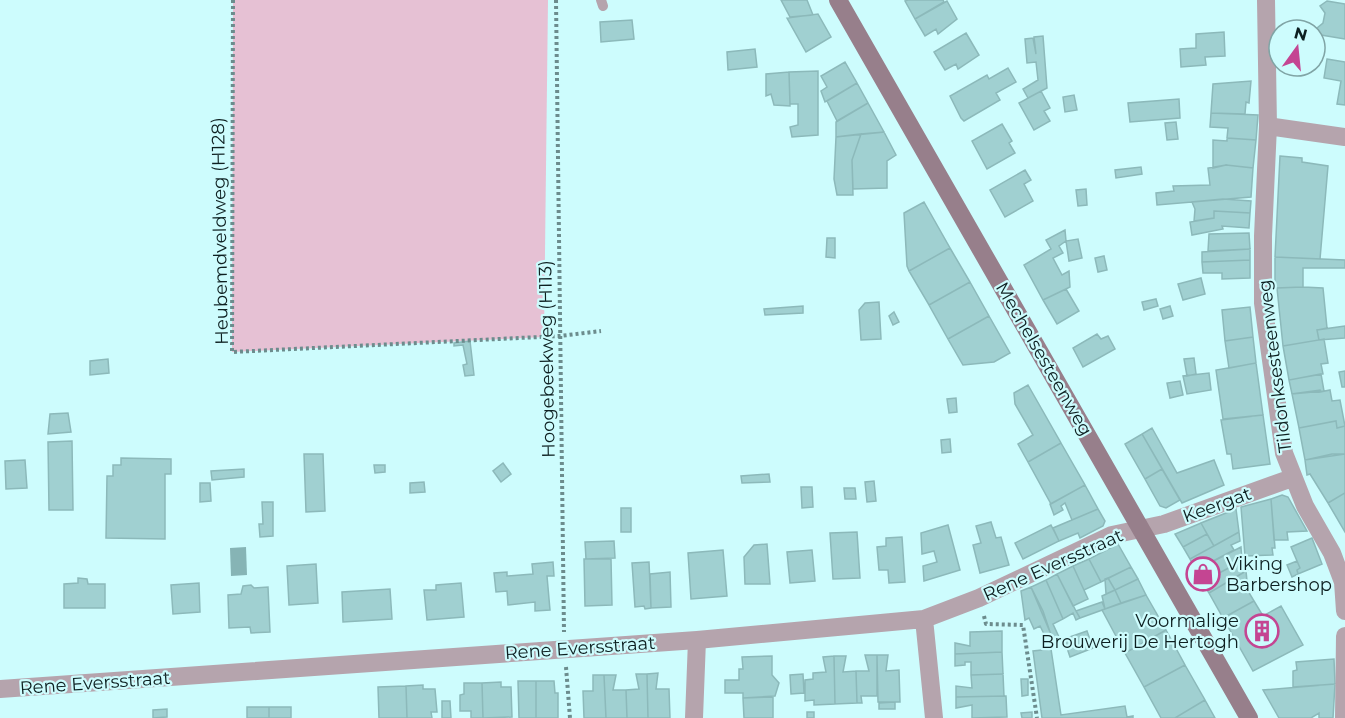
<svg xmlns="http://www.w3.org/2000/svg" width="1345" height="718" font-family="Montserrat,sans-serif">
<rect width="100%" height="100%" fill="#cdfcfd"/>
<path fill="#e6c1d4" d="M233,0h315l-4,337 -312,15z"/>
<path fill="#86b4b5" d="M246,547l1,28 -16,1 -1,-28z"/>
<path fill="#a0d0d1" stroke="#8cb9ba" stroke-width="1.5" d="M781,0h26l6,15 -23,2z
M908,0h35l1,2 -29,17 -10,-18z
M947,1l10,18 -19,15 -2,-5 -11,7 -10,-17z
M1327,1l18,3v35l-24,-4 -3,-3 -1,-4 6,-5 2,-10 -5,-7z
M818,14l13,23 -25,15 -19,-34z
M632,20l2,19 -33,3 -1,-20z
M1224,32l1,24 -20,1 1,8 -25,2 -1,-18 16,-1v-14z
M966,33l13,22 -21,14 -2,-5 -11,6 -11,-18z
M1043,36l4,52 -19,10 -5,-9 15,-9 -2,-18 -9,1 -2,-24 8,-1 3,16 -2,-17z
M755,49l2,18 -29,3 -1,-18z
M1327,59l18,3v43l-8,-1 4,-23 -17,-3z
M845,62l12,21 -32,19 -4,-11 6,-4 -6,-11z
M1008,68l8,14 -20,11 4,7 -36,21 -3,-3 -11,-22 37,-21 2,4z
M818,71v64l-26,2 -2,-10 8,-2v-21h-8l-1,-32z
M789,72l1,34 -16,-1 -3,-11 -5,2v-22z
M1251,81l-2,22 -3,-1 -1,12 -34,-1 2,-29z
M857,83l11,20 -31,18 -10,-20z
M1041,91l9,17 -6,3 6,10 -16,9 -15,-27z
M1074,95l3,15 -12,2 -2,-15z
M1179,99l1,19 -50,4 -2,-19z
M868,103l16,29 -48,5v-15z
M1211,113l47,2 -2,25 -29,-2 1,-10 -18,-1z
M1176,122l2,17 -11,1 -2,-17z
M1002,124l10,17 -3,2 6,10 -28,16 -15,-28z
M884,132l12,23 -9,6v27l-34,1 -1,-29 9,-26z
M861,134l-9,26 1,35h-16l-3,-16 2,-42z
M1227,138l29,2 -3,28 -27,-3 -13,3v-28l14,1z
M1280,156l22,2v4l26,4 -8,93 -45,-2z
M1226,165l27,3 -2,29 -94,8 -1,-12 18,-2 -1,-5 37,-1 -2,-17z
M1141,167l1,7 -26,4 -1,-8z
M1025,170l6,10 -7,4 9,17 -28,16 -15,-27z
M1086,189l1,16 -9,1 -2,-16z
M1223,199l28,2 -1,12 -36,-2v7l-20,3 1,-12 -3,-7z
M924,202l26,46 -41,23 -2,-5 -3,-53z
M1214,211l36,2 -1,15 -27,-2 1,3 -31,6 -2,-13 24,-4z
M1065,230l1,11 -7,5 4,7 -10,5 9,17 7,-4 1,16 -27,13 -19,-35 27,-16 -5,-9z
M1249,233l1,16 -42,2 1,-17z
M827,238h8v20l-9,-1z
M1078,239l4,19 -13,3 -3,-20z
M950,248l20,34 -41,23 -20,-34z
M1250,249v11l-48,2v-10z
M1104,256l3,14 -9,2 -3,-14z
M1275,257l70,3v8h-42v19l-28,1z
M1250,260v18l-28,1v-6h-19l-1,-11z
M1201,278l4,16 -22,6 -5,-16z
M970,282l19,34 -41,23 -19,-34z
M1303,287l20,1 4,40 -10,2 2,10 -36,6 -6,-58z
M1066,289l13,22 -22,13 -14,-24z
M1156,299l2,7 -14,4 -2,-8z
M879,302l2,37 -20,1 -2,-30 6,-7z
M803,306v7l-38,2 -1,-6z
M1170,306l3,10 -10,3 -3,-10z
M1250,307l3,30 -28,4 -3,-31z
M894,312l5,10 -6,3 -4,-9z
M989,316l21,37 -16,9 -31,3 -15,-26z
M1345,326v12l-26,2 -2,-10z
M1097,334l4,5 7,-3 7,13 -32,18 -10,-19z
M1253,337l3,26 -27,5 -4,-27z
M1324,339l4,24 -7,1 2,10 -34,6 -6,-34z
M470,341l4,34 -9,1 -2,-11 4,-1 -4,-19 -9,1v-3z
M1194,358l2,16 -9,2 -3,-17z
M108,359l1,14 -19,2v-14z
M1256,363l7,52 -40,4 -7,-49z
M1345,371v16h-3l-3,-15z
M1209,373l2,17 -24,4 -4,-18z
M1321,374l3,17 -32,3 -3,-14z
M1180,381l3,14 -13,3 -3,-15z
M1028,385l33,58 -33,19 -10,-18 15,-9 -18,-31 -1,-11z
M1320,390v2l10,-2 2,11 8,-1 5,26 -8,2 -1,-7 -37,7 -7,-34z
M956,398l1,14 -8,1 -2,-14z
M68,413l3,19 -23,2 2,-20z
M1263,415l7,49 -37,5 -2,-15h-4l-6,-34z
M1336,421l1,7 8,-2v28l-40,6 -6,-32z
M1152,428l25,45 37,-13 10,25 -42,18 -40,-69z
M1142,434l20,35 -17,10 -20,-35z
M950,439l1,13 -9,1 -1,-13z
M72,441l1,69h-24l-1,-68z
M1061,443l24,42 -34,19 -23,-42z
M304,454h19l2,57 -19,1z
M1332,454h13v39l-17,10 -18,-29 -3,1 -2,-15z
M121,458l50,1v15h-6v65l-59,-1 1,-62h6v-11h8z
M25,460l2,28 -21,1 -1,-28z
M503,463l8,11 -10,8 -8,-11z
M374,465h11v7l-10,1z
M244,469v8l-32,3 -1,-9z
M1162,469l18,31 -14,8 -6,-2 -15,-27z
M769,474l1,8 -28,1 -1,-7z
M874,481l2,20 -9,1 -2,-20z
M424,482l1,10 -15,1v-10z
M200,483h10l1,18 -11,1z
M1085,485l13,24 -26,11 -7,-17 -4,3 2,4 -9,5 -4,-11z
M801,487h11l1,20 -11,1z
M844,488h11l1,11h-11z
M1345,493v39l-17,-29z
M1282,495l6,2 19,34 -20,1 1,8h-14l-3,-41z
M1271,499l4,49h-3l1,7 -28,1 -4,-49z
M262,502h11v34l-13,1 -1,-13h4z
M621,508h10v24h-10z
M1098,509l7,12 -2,5 -23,12 -2,-5 -19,8 -6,-13z
M1236,509l3,23 -25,14 -13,-23z
M991,522l5,16 5,-1 8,28 -29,8 -7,-28 8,-2 -5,-17z
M1201,523l6,11 -24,13 -8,-13z
M948,525l12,45 -36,11 -1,-15 14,-4 -3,-11 -12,3 -1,-21z
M1051,525l8,16 -36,18 -8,-16z
M857,532l3,46 -27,1 -3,-46z
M1239,532l1,9 -9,4 3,5 -38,20 -6,-11z
M1207,534l7,12 -24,13 -7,-12z
M902,537l3,45 -16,1 -1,-13h-9l-2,-23 9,-1v-8z
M1312,538l10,26 -24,10 -1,-4 3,-2 -9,-21z
M614,541l1,17 -29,1 -1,-17z
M767,544l3,40h-25l-1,-27 10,-12z
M1118,544l13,23 -30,15 -12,-23z
M1241,547l1,14 -40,21 -6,-12z
M723,550l4,46 -36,3 -3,-46z
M812,550l3,31 -25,2 -3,-31z
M584,559h27l1,46 -27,1z
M1089,559l12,23 -17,8 -11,-24z
M1242,561v10h4l-37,22 -7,-11z
M1297,561l3,7 -3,2 1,4 -6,3 -5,-12z
M553,562l1,14h-7l3,34 -15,1v-9l-27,3 -1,-14 -11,1 -2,-19 13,-1v4l26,-2 -1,-10z
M649,562l2,46 -6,1 -1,-3 -9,1 -3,-44z
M316,564l2,39 -29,2 -2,-39z
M1073,566l15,33 -15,7 -16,-32z
M1131,567l7,12 -23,11 -7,-12z
M1246,571l2,20 6,10 -31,17 -14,-25z
M670,572l1,35 -20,1 -1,-34z
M1057,574l19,37 4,7 -4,2 -3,-7 -10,6 -17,-39z
M78,578l9,1 1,5h17v24h-41v-24l14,-1z
M1108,578l7,12 -9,4 -1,-15z
M1138,579l8,16 -25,8 -6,-13z
M1046,580l17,39 -10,5 6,13 -6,2 -22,-52z
M199,583l1,29 -27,2 -2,-29z
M461,583l3,34 -37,3 -3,-30h12v-5z
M251,585l3,3 14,-1 2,45 -19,1 -1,-6 -21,1 -1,-33 13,-1 2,-8z
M1031,587l12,24 8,24 -5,3 -6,-12 -6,3 -5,-11 -4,2 -4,-29z
M390,589l2,30 -49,3 -1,-30z
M1115,590l6,13 -16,6 -3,-13z
M1146,595l20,35 -41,23 -23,-43z
M1254,601l9,15 18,-10 22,39 -50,26 -30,-53z
M1102,602l3,7 -25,9 -4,-7z
M1166,630l19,35 -41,22 -19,-34z
M1002,631v21l-47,2v-11l15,3v-14z
M1087,631l6,17 -23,9 -6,-18z
M1051,649l10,66 64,-9 2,11 6,-1v2h-91l-9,-67z
M1002,652l1,22 -32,1v-13h-6v3l-10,1v-12z
M865,655h12v41h-16l1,7h-5l-1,-32h13z
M877,655h11l-2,16 13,-1 1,32h-22z
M772,656v19l7,8 -4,13 -32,2v-5h-18v-13h14v-11h4l-1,-12z
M834,656l1,48 -21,1v-5l-9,1v-21l8,-1v-6l13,-1 -3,-15z
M834,656h12l-3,16 13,-1 1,32 -22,1z
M1334,659l1,25 -42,3v-16l4,-1 -1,-8z
M1185,665l20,35 -30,18h-14l-17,-31z
M658,673l-2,16h13l1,29h-22l-1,-44z
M636,674h11l1,44h-21l-1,-28 13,-1z
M803,674l1,19 -13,1 -1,-19z
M1003,674l1,22 -48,1v-11l16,2 -1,-13z
M593,675h11l2,43h-22l-1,-27h10z
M604,675h12l-3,15h13l1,28h-21z
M1021,679h7v16l-6,1z
M518,681h18v37h-17z
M536,681h18l1,12h3v25h-22z
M501,682v5h10l1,30 -29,1 -1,-35z
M464,683h18l1,35h-12v-7h-11v-16l4,-1z
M1335,684l-2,34h-14v-5l-8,5h-32l-16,-28z
M423,685v4h12l2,23h-6l1,6h-25l-1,-32z
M406,686l1,32h-28l-1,-31z
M1006,696l1,21 -35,1v-13l-16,3v-11z
M773,697v21h-29l-1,-20z
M1205,700l10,18h-40z
M442,701h8l1,17h-9z
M895,702v7h-16v-6z
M247,707h22v11h-22z
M269,707h22v11h-22z
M167,709v8l-14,1v-8z
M807,712h7v6h-7z
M1032,712v6h-10l-1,-5z"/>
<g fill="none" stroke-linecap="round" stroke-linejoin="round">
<path stroke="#6c8c8d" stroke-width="4" stroke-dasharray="3 3" stroke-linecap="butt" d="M233,0l-1,352 328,-16 41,-5
M556,0l8,632
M984,616l2,8 37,1 14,93
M566,667l4,51"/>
<path stroke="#b5a4ad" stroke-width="10" d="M601,0l2,6"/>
<path stroke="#b5a4ad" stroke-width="18" d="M1266,0l2,126 -5,110v67l21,150 21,53 27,47 11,29 2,29
M1268,126l77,11
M924,619l10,99
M0,689l697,-49 227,-21 55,-21 133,-63 52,-11 128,-46
M694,718l3,-78
M1344,718l1,-82"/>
<path stroke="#977f8b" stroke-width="18" d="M838,0l411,718"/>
</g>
<defs>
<g id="shop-ring" transform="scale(1.725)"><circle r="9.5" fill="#cdfcfd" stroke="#c44592" stroke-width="1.5"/><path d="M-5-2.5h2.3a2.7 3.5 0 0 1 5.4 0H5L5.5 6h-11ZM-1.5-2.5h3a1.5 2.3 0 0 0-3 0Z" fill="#c44592"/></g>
<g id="building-ring" transform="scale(1.725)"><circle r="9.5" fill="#cdfcfd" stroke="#c44592" stroke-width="1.5"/><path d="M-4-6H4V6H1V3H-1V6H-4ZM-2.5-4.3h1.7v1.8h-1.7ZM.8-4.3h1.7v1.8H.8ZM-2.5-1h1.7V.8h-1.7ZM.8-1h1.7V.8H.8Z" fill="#c44592"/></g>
</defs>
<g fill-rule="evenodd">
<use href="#shop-ring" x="1203" y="574"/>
<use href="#building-ring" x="1262" y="631"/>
</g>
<g text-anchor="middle" stroke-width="4.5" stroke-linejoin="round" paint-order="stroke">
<g font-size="18" fill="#0d1f20" stroke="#cdfcfd">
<text transform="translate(220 231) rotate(-91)" y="6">Heubemdveldweg (H128)</text>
<text transform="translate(547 359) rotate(-91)" y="6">Hoogebeekweg (H113)</text>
<text transform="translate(1044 359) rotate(60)" y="6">Mechelsesteenweg</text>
<text transform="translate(1275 366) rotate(-97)" y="6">Tildonksesteenweg</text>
<text transform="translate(1217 505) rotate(-20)" y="6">Keergat</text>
<text transform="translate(1053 565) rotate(-24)" y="6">Rene Eversstraat</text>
<text transform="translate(580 648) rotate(-4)" y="6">Rene Eversstraat</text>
<text transform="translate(95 683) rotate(-4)" y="6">Rene Eversstraat</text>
</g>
<g font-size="18" fill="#0d1f20" stroke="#cdfcfd" text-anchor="start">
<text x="1226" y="570">Viking<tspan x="1226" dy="21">Barbershop</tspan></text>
<text x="1239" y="627" text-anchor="end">Voormalige<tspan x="1239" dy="21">Brouwerij De Hertogh</tspan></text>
</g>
</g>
<g transform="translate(1297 48) rotate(15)"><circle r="28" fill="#cdfcfd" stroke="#80a4a5" stroke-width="1.5"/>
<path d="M0-4.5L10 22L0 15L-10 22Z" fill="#c44592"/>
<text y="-9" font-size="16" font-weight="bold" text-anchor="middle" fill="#0d1f20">N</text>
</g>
</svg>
